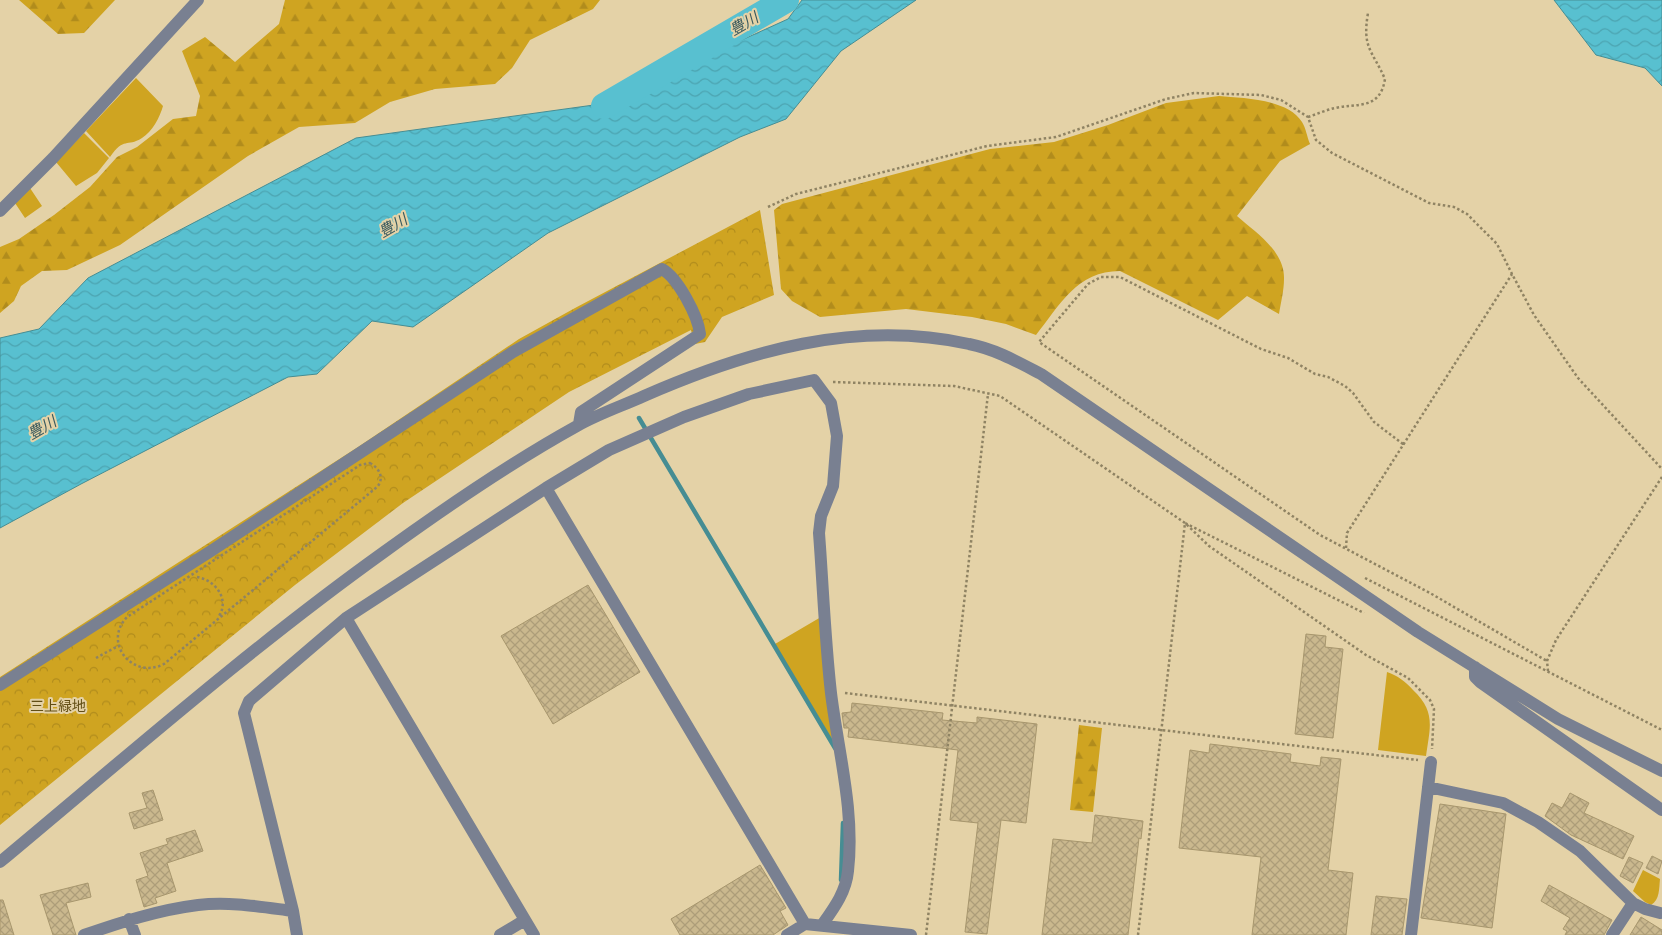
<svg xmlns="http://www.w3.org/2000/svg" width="1662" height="935" font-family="'DejaVu Sans','Noto Sans JP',sans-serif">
<defs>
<pattern id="forest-firs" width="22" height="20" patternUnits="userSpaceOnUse" patternTransform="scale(1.25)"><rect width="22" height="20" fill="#cfa421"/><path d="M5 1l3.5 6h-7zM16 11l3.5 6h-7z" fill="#b18c1c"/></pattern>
<pattern id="park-crowns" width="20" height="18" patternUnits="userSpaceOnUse" patternTransform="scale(1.25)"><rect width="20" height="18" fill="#cfa421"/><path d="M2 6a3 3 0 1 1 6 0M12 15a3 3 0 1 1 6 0" fill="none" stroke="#b18c1c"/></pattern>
<pattern id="water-waves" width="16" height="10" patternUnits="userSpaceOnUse" patternTransform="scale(1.25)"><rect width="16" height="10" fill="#58c0d0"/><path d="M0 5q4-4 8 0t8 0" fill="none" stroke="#4ca4b1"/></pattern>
<pattern id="building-cross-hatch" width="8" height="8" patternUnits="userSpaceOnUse" patternTransform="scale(1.25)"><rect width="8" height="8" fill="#cab88e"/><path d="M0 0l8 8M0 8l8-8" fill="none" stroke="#ad9d79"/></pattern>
</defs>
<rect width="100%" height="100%" fill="#e4d2a7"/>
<path fill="#cfa421" d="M136,78l27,28c-3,11 -11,26 -21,32 -16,10 -17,-2 -32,19l-24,-26z
M84,133l25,25 -12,15 -21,13 -20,-24z
M30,188l12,18 -17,12 -10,-15z
M821,617l15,129 -61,-102z
M1387,672c11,4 18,9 26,18 23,22 17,37 13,66l-48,-6z
M1643,870l17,9c-1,9 0,21 -9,26l-6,-3 -12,-11z"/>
<path fill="url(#forest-firs)" d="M19,0h96l-31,33 -26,1z
M285,0h315l-7,9 -63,31 -18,28 -17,16 -60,5 -45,13 -35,21 -56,4 -51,29 -128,89 -53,25 -25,1 -21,15 -7,15 -14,12v-66l19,-8 35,-24 36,-28 27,-30 20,-10 36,-28 23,-3 4,-20 -18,-45 23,-14 30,25 44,-38z
M1219,96c24,2 69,3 83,26 4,6 5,15 8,22l-30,17 -43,55c18,16 48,35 47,63 0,11 -3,23 -5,35l-32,-18 -29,24 -98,-49c-43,0 -60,34 -84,64l-30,-11 -34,-7 -66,-8 -86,8 -28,-16 -11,-12 -7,-79 8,-6 208,-55 64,-7 54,-17 58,-22z
M1079,725l23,3 -9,84 -23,-2z"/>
<path fill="url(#park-crowns)" d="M760,210l14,85 -52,22 -17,25 -10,2 -4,-14 -122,62 -166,111 -108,82 -295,240v-148l358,-230 161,-108 56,-31z"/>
<path fill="url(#water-waves)" stroke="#468d93" d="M802,0h114l-75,51 -55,68 -46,18 -192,96 -135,94 -41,-6 -55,53 -29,3 -207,107 -81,44v-190l39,-9 49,-51 268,-140 245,-34 187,-85z
M1554,0h108v86l-17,-18 -49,-13z"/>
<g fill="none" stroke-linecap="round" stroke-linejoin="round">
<path stroke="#468d93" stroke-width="4.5" d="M639,418l196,330
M841,880l2,-57"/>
<path stroke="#58c0d0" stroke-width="26" d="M604,106l182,-106"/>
</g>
<path fill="url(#building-cross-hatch)" stroke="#a7966d" d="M588,585l52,87 -87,52 -52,-88z
M1306,634l20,2 -1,11 18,2 -10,89 -38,-4z
M852,703l91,10 -1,7 35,3v-6l60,7 -11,99 -25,-3 -14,114 -22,-2 13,-109 -28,-3 8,-70 -110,-13 1,-9h-5l-2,-15 9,-1z
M1210,744l81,10 -1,8 30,4 1,-9 20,2 -13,111 25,3 -7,62h-94l9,-78 -82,-9 11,-98 19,3z
M153,790l10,30 -29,9 -5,-16 18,-5 -5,-15z
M1570,793l19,10 -5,10 50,23 -11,23 -52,-24 -26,-19 7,-13 10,5z
M1440,804l66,10 -14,114 -71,-10z
M1095,815l48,6 -2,18 -2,-1 -11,97h-86l11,-96 39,4z
M195,830l8,21 -36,12 9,28 -21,7 2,5 -13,4 -8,-27 12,-4 -8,-23 28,-9 -2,-5z
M1652,856l10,5 -4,13 -12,-6z
M1629,857l14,6 -10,20 -13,-7z
M760,865l26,43 -6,3 8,14 -15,10h-93l-9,-16z
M88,883l3,14 -25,6 10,32h-23l-13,-40z
M1549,885l63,35 -8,15h-39l2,-4 -4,-2 7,-11 -29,-17z
M1376,896l31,3 -5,36h-31z
M0,900h3l11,35h-14z
M1641,917l21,13v5h-32z"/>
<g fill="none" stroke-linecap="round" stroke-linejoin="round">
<path stroke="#8f8363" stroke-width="2.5" stroke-dasharray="2.5 2.5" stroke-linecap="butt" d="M1308,117c9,-3 18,-7 27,-9 23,-5 45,2 50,-29 -13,-29 -23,-31 -17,-66
M768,207l28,-13 191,-48 69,-9 110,-38 28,-6 67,2 20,5 27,17 8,23 16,13 97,50 25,4 13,7 30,30 15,30
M833,382l121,4 46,10 185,127 24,23 157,109 42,23 22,22 4,9 -2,40
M1403,444l-29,-22 -21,-29 -8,-7 -17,-9 -13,-3 -27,-16 -27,-9 -141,-72h-19l-13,7 -49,58 281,193 110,58 117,68
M370,463c9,5 15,15 7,24l-213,177c-31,16 -62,-21 -37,-47l233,-152z
M1346,548l1,-15 165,-259 22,41 44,63 84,91
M197,577c18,3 33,22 22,39
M1365,578l297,152
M96,658l22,-12
M1548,671l-1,-10 9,-21 106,-163
M845,693l573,67
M926,935l62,-541
M1138,935l47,-412 179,90"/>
<path stroke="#798091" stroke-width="12" d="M0,211l53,-53 145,-158
M546,488l259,436
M346,618l188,317
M1475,667v10l5,5 182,128
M0,685l211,-134 302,-199 149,-83c16,9 36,47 38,65l-119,78 -2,12
M1428,787l75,16 35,19 42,29 53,52 12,6 15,4
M0,862c126,-105 250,-214 384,-310 62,-45 126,-89 193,-126 21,-12 45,-20 67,-30 103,-45 212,-77 325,-52 26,5 49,18 72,30l377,258 140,87 104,52
M129,919l6,16
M84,935c38,-13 74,-25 114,-30 31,-4 64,2 95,6
M297,935l-4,-24 -49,-198 5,-12 97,-83 200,-130 63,-38 75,-33 65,-23 65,-14 17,23 6,33 -4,50 -12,30 -2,17c4,53 6,107 12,160 7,58 24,118 17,178 -2,21 -14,37 -26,54
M500,935l25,-15
M787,935l18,-11 106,11
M1411,935l20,-173
M1612,935l21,-32"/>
</g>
<g text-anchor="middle" stroke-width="4" stroke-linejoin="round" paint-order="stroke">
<g font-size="14" fill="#624e15" stroke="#e4d2a7">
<text x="58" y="711">三上緑地</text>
</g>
<g font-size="15" font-style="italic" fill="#395a5f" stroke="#e4d2a7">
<text transform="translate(744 24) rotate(-30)" y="5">豊川</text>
<text transform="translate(393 226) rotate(-30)" y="5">豊川</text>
<text transform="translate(42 428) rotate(-30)" y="5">豊川</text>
</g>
</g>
</svg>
